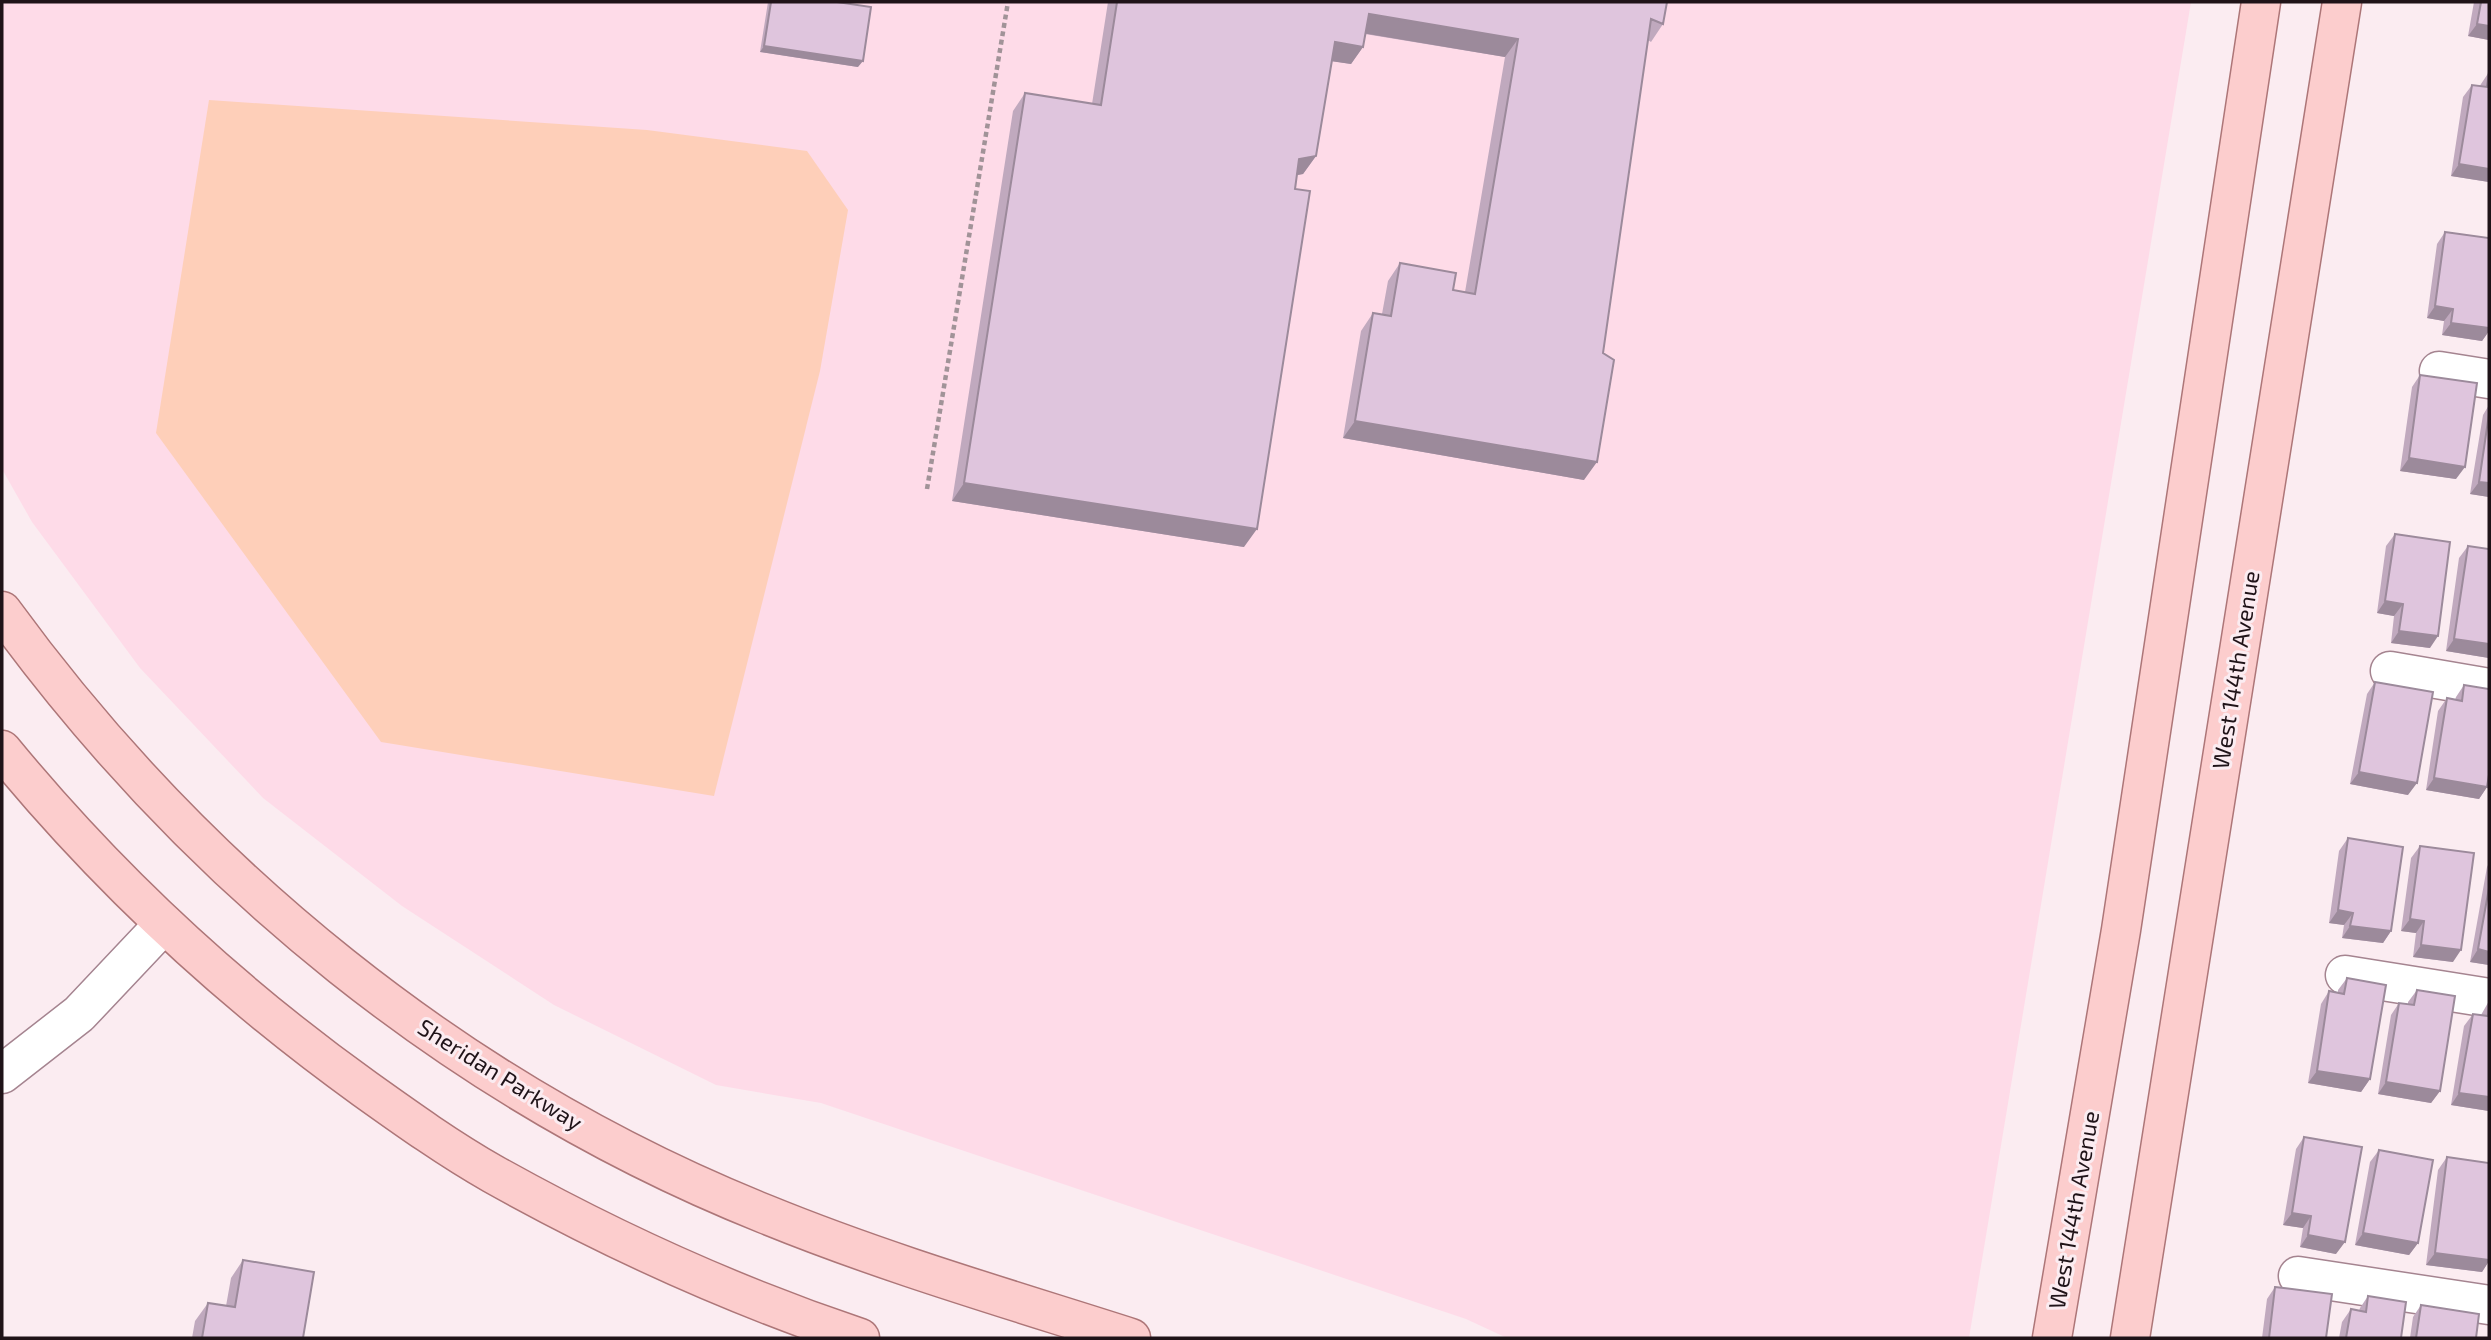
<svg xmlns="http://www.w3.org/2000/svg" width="2491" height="1340" font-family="'Exo 2',sans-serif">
<rect width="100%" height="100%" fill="#fbecf1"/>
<path fill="#fedbe8" d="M2,2h2189l-222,1336h-462l-41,-19 -645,-216 -105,-18 -162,-80 -152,-99 -139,-108 -123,-130 -108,-146 -30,-53z"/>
<path fill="#fecfb9" d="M209,100l438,30 160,21 41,59 -28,161 -106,425 -333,-54 -225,-309z"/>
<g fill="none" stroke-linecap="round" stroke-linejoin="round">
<g stroke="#a58490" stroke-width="41">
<path id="minor" d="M2439,371l50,8
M2390,671l99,17
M2345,975l144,23
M2,1074l77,-60 85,-90
M2298,1276l191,29"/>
</g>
<g stroke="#ad7678" stroke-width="41">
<path id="major" d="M2,611c193,265 458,481 763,603 120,49 244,85 366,124
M2,750c106,129 228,242 363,339 42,30 84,60 128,85 118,66 239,121 367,164
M2052,1338l69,-408 140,-928
M2130,1338l212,-1336"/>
</g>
<path stroke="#a19398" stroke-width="4.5" stroke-dasharray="5 3.5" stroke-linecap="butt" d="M927,489l81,-487"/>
<use href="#minor" stroke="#fff" stroke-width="38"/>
<use href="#major" stroke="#fccdcd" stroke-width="38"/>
</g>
<path fill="#c0a9be" d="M768,2h69l21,65 -98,-15z
M1108,2h559l-4,22 -12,18 -3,-2 -64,440 -241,-42 18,-107 12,-18 9,1 6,-33 12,-18 53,27 12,2 40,-235 -140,-23 -2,13 -12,17 -19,-3 -16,95 -13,18 -6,1 -53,372 -292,-46 61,-390 12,-18 67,11z
M2474,2h15v38l-21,-4z
M2489,72v110l-38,-6 12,-79 9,-12 8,1 1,-2z
M2445,232l44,6v93l-7,10 -40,-6 2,-14 -17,-3 10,-74z
M2420,375l36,104 -56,-8 12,-84z
M2489,405v92l-19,-3 13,-79z
M2395,534l35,114 -39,-5 3,-27 -17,-3 9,-67z
M2468,546l21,112 -43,-7 13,-93z
M2375,682l33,113 -58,-11 17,-90z
M2464,685l23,102 -8,12 -53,-9 12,-79 9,-13 8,2 1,-3z
M2348,838l43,93 -8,12 -41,-5 2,-13 -15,-2 10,-72z
M2420,846l33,116 -40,-5 3,-24 -15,-2 10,-73z
M2489,863v102l-19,-3 17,-95z
M2347,978l23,101 -9,13 -53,-9 13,-79 8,-13 9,2v-3z
M2417,990l23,101 -9,12 -53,-9 13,-79 8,-12 9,1v-2z
M2489,1001v110l-38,-6 13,-79 9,-12 8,1z
M2304,1137l32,117 -36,-7 3,-19 -20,-3 13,-76z
M2379,1150l39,93 -9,12 -54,-10 15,-83z
M2447,1157l42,6v98l-7,11 -56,-7 12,-95z
M243,1260l60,78h-111l3,-17 13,-18 18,3 5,-28z
M2275,1287l51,51h-64l5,-39z
M2368,1296l33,42h-62l3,-16 9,-13 8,2 1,-3z
M2421,1305l55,33h-66l3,-21z"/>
<path fill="#9c8a9b" d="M1369,14l149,25 -13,18 -149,-25z
M2477,24l12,2v14l-21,-4z
M1335,42l28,5 -12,17 -28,-4z
M764,46l99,15 -5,6 -98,-15z
M1316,156l-13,18 -16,3 12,-18z
M2459,164l30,5v13l-38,-6z
M2435,306l18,3 -9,12 -17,-3z
M2451,323l38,5v3l-7,10 -40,-6z
M1355,421l242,41 -13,18 -241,-42z
M2409,458l56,9 -9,12 -56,-8z
M2479,482l10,1v14l-19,-3z
M964,483l293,46 -13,18 -292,-46z
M2385,601l18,3 -9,12 -17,-3z
M2399,631l39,5 -8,12 -39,-5z
M2454,639l35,5v14l-43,-7z
M2359,772l58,11 -9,12 -58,-11z
M2434,778l53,9 -8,12 -53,-9z
M2338,910l15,3 -9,12 -15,-2z
M2410,919l14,2 -8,12 -15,-2z
M2350,926l41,5 -8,12 -41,-5z
M2421,945l40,5 -8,12 -40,-5z
M2478,949l11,3v13l-19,-3z
M2317,1071l53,8 -9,13 -53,-9z
M2386,1082l54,9 -9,12 -53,-9z
M2459,1093l30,4v14l-38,-6z
M2292,1213l19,3 -8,12 -20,-3z
M2363,1233l55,10 -9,12 -54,-10z
M2308,1235l37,7 -9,12 -36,-7z
M2435,1253l54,7v1l-7,11 -56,-7z"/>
<path fill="#dfc5dd" stroke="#9c8a9b" stroke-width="2" d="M771,2h66l34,5 -8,54 -99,-15z
M1117,2h550l-4,22 -12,-5 -48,334 11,7 -17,102 -242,-41 18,-108 18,3 9,-53 56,10 -3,17 22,4 43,-255 -149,-25 -6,33 -28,-5 -19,114 -17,3 -4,30 15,2 -53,338 -293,-46 61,-390 76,12z
M2481,2h8v24l-12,-2z
M2489,72v97l-30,-5 13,-79 15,2z
M2445,232l44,6v90l-38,-5 2,-14 -18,-3z
M2420,375l57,8 -12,84 -56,-9z
M2489,414v69l-10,-1z
M2395,534l55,8 -12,94 -39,-5 4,-27 -18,-3z
M2468,546l21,3v95l-35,-5z
M2375,682l58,10 -16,91 -58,-11z
M2464,685l25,4v86l-2,12 -53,-9 13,-80 15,3z
M2348,838l55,9 -12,84 -41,-5 3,-13 -15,-3z
M2420,846l54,7 -13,97 -40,-5 3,-24 -14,-2z
M2489,888v64l-11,-3z
M2347,978l39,7 -16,94 -53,-8 12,-80 15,3z
M2417,990l38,6 -15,95 -54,-9 13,-79 15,2z
M2489,1005v92l-30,-4 14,-79 15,2z
M2304,1137l58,10 -17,95 -37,-7 3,-19 -19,-3z
M2379,1150l54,10 -15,83 -55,-10z
M2447,1157l42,6v97l-54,-7z
M243,1260l71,12 -11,66h-101l6,-35 27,4z
M2275,1287l57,7 -6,44h-57z
M2368,1296l38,6 -5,36h-55l5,-29 15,3z
M2421,1305l58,9 -3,24h-60z"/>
<g text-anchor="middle" stroke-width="6" stroke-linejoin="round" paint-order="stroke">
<g font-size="23" fill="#1f1318" stroke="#fbecf1">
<text transform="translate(2236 670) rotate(-81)" y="8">West 144th Avenue</text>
<text transform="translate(500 1075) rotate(32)" y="8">Sheridan Parkway</text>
<text transform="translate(2074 1210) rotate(-80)" y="8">West 144th Avenue</text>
</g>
</g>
<rect width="2491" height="1340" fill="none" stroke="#1f1318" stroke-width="7"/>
</svg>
